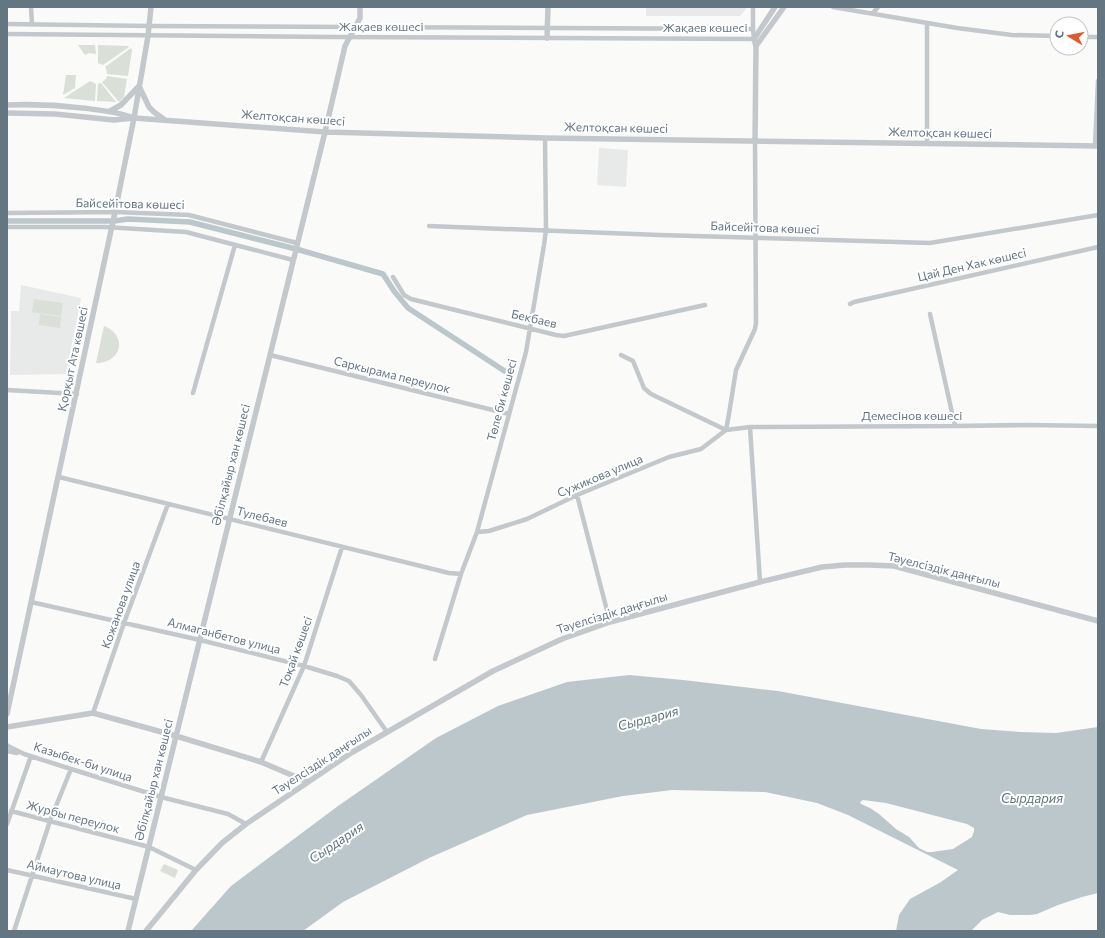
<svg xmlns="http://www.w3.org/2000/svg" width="1105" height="938" font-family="Commissioner,sans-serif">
<rect width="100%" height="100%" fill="#fafaf8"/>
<path fill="#e8e9e9" d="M646,7h100v2l-6,7h-94z
M599,148l29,2 -2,37 -29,-2z
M21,285l60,13 -13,66h1v10l-59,1 1,-64h8z"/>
<path fill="#dadfd7" d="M78,45h17l1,9 -7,-1 -4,2z
M98,45l30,1 1,1 -26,18 -5,-2z
M131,48l1,2 -4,26 -21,-2 -1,-6 -1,-1z
M66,75h10l-1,13 -12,7z
M107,76l20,3 -3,18 -5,5 -17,-20 4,-3z
M90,81l6,3 -1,17 -31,-3z
M100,83h1l15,19 -19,-1 1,-17z
M34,299l29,4 -2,13 -29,-4z
M40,314l21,3 -1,11 -21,-3z
M104,326c24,9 18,37 -8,37z
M164,864l14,6 -3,8 -15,-7z"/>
<path fill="#bbc7cb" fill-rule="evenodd" d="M629,675l54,5 95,11 203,38 40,3 35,1 42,-6v166l-16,4 -24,8 -21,9 -7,1h-20l-12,-3 -16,8 -11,11h-75l3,-16 11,-16 31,-17 17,-12 -110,-55 -31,-12 -52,-11 -93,-2 -49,6 -96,19 -98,43 -86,44 -40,29h-112l40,-45 107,-80 98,-68 62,-32 69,-24zM863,800l23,3 81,21 7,4v3l-2,6 -19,12 -21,3h-5l-8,-4 -10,-11 -13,-8 -17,-15 -9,-6 -9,-4 -1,-2z"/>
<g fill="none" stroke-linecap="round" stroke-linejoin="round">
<path stroke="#bbc7cb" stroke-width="5.5" d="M7,221h107l14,-2 62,3 106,27 87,25 11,17 14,17 101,66"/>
<path stroke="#c3c8cc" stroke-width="4.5" d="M31,7l1,17
M833,7l124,21 55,7 45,1
M873,13l5,-6
M7,24l142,2 604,3
M7,34l326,3 421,2 -1,-10v-22
M1081,37h17
M927,143v-120
M1095,146l3,-65
M7,213l108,-1 74,3 108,28
M429,226l230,9 271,8 168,-28
M7,227h98l81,5 107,28
M393,277l11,18 7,4 145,36 8,1 141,-31
M850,304l4,-2 244,-55
M930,314l25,112
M270,355l239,59
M621,355l12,6 11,27 7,6 75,36
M7,390l70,4
M193,393l42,-148
M750,427l10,155
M726,430l24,-3 205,-1 72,-1 71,1
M726,430l3,-16 7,-44 19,-41 1,-6 -1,-182
M59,477l390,96 12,1
M577,495l33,127
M477,532l12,-1 38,-12 50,-24 92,-38 32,-8 25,-19
M31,602l169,38 104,26 33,10 12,5 12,14 26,37
M435,659l26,-85 16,-42 49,-180 18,-107 2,-15 -1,-92
M93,713l31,-90 44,-119
M7,745l3,2 14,7 47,15 90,28 67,17 18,10
M7,751l10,2
M261,762l43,-96 38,-119
M11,811l138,36 47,23
M7,824l24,-68
M7,870l129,29
M14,931l36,-110 21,-52"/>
<path stroke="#c3c8cc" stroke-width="5.5" d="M547,38l1,-31
M756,46l28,-39
M7,105c25,-1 50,0 75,3 17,2 33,3 49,9
M110,111l11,-6 18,-19 10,21 5,5 11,8
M7,113l48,1 59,6 20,-2 191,14 220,6 553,8
M755,141l1,-95 -2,-7 21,-32
M7,714l108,-502 19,-94 14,-82 3,-29
M7,727l86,-14 83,23 85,26 47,20
M128,931l197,-799 20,-86 15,-28v-11
M146,931l50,-61 26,-27 24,-19 105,-71 142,-82 69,-32 48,-17 150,-40 62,-15 23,-2h24l25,1 204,55"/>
</g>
<g text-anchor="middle" stroke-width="4" stroke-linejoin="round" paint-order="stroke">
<g font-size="12" fill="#657683" stroke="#fff">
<text x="381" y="31">Жақаев көшесі</text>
<text x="705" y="32">Жақаев көшесі</text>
<text transform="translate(293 118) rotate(4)" y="4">Желтоқсан көшесі</text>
<text transform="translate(616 128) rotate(1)" y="4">Желтоқсан көшесі</text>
<text transform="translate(940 133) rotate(1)" y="4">Желтоқсан көшесі</text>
<text transform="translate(130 204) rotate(1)" y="4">Байсейітова көшесі</text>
<text transform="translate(765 228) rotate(2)" y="4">Байсейітова көшесі</text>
<text transform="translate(972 265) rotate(-13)" y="4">Цай Ден Хак көшесі</text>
<text transform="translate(534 319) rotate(13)" y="4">Бекбаев</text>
<text transform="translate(73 359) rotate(-78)" y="4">Қорқыт Ата көшесі</text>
<text transform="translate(392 375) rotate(14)" y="4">Саркырама переулок</text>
<text transform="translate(502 400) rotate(-75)" y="4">Төле би көшесі</text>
<text x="912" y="420">Демесінов көшесі</text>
<text transform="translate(231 465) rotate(-76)" y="4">Әбілқайыр хан көшесі</text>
<text transform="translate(600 476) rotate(-23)" y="4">Сужикова улица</text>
<text transform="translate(262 517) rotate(14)" y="4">Тулебаев</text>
<text transform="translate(944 570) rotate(14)" y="4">Тәуелсіздік даңғылы</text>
<text transform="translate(121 605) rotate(-70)" y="4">Кожанова улица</text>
<text transform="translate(612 613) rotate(-17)" y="4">Тәуелсіздік даңғылы</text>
<text transform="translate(224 636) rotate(14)" y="4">Алмаганбетов улица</text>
<text transform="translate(296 652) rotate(-70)" y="4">Тоқай көшесі</text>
<text transform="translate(322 761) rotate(-33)" y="4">Тәуелсіздік даңғылы</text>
<text transform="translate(83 762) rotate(18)" y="4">Казыбек-би улица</text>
<text transform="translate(154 780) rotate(-76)" y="4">Әбілқайыр хан көшесі</text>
<text transform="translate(73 817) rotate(15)" y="4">Журбы переулок</text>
<text transform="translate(74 875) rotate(13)" y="4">Аймаутова улица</text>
</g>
<g font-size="13" font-style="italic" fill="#60757c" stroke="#fff">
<text transform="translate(648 718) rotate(-15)" y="5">Сырдария</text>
<text x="1032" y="803">Сырдария</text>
<text transform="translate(336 842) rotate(-34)" y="5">Сырдария</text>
</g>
</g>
<rect width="1105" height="938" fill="none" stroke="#657683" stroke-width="16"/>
<g transform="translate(1069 36) rotate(280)"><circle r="19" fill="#ffffff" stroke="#c1c8cd"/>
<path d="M0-3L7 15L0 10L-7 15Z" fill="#e4572e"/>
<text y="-6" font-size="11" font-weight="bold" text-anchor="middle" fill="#657683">С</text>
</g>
</svg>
